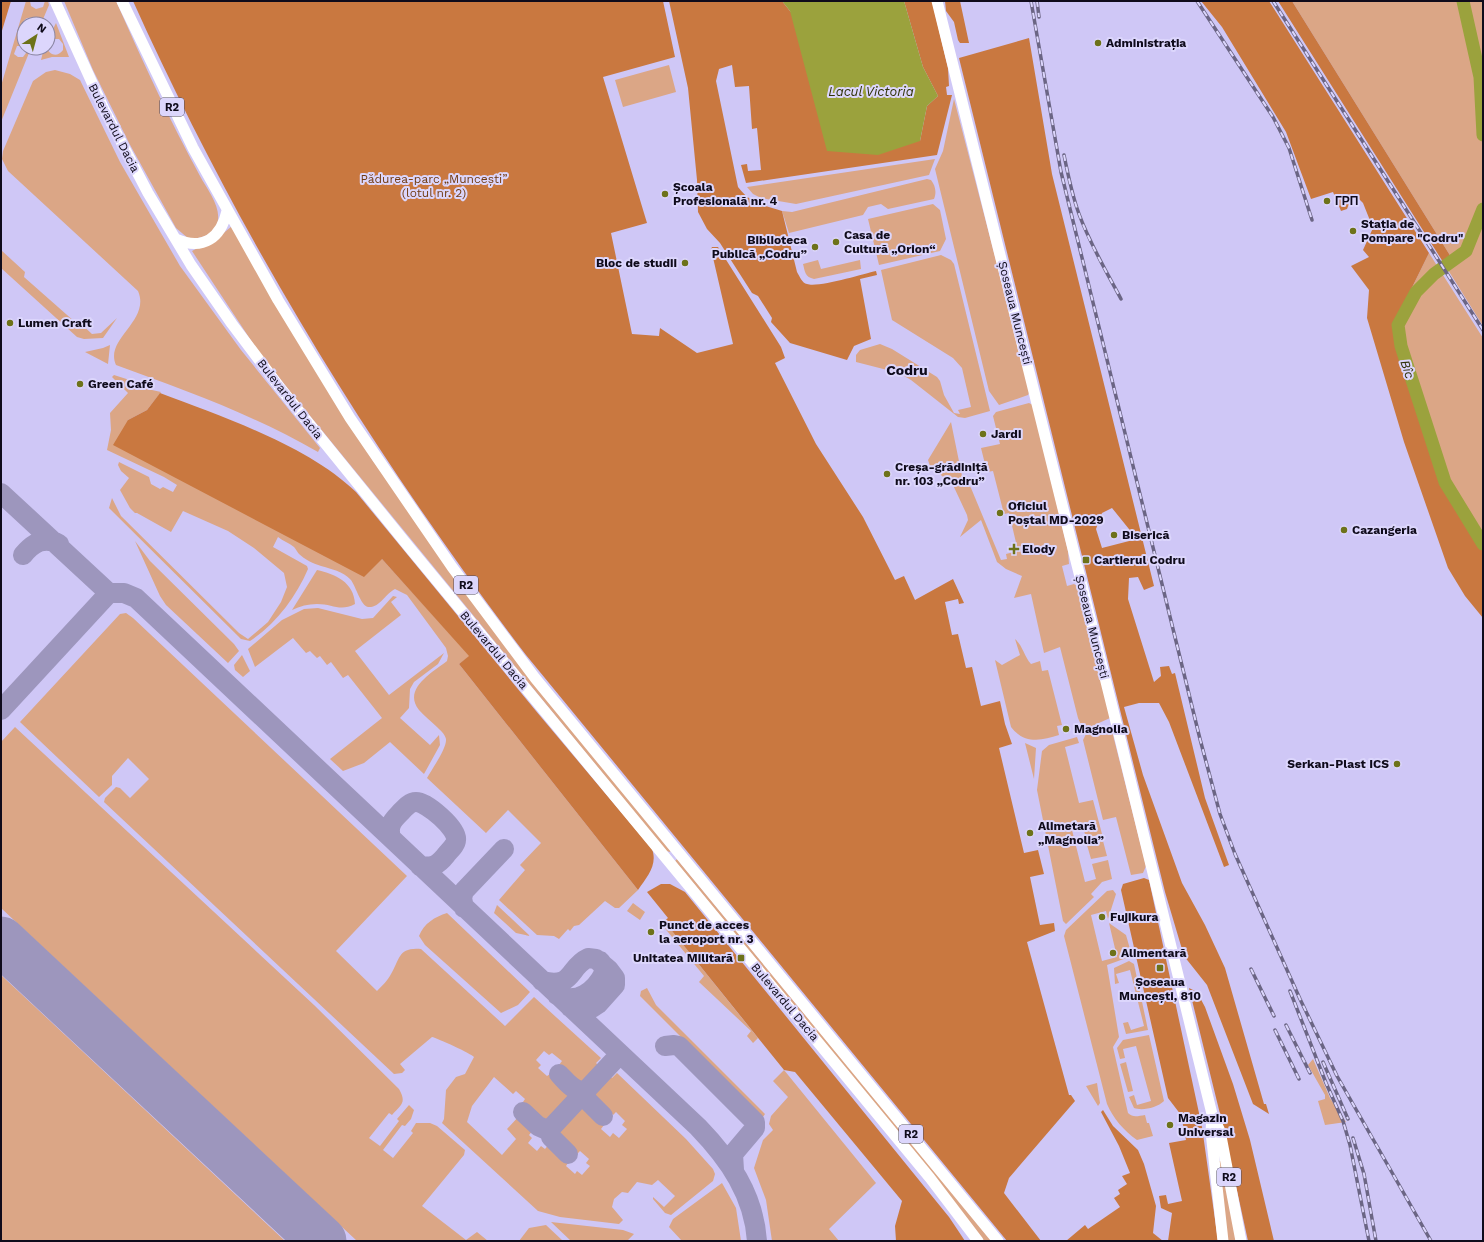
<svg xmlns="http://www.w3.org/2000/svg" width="1484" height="1242" font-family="'Work Sans',sans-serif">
<rect width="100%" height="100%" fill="#cfc7f6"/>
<path fill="#dba686" d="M26,1h4l1,5 5,3 7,-2 2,-6h3l1,4 -8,19h-5c-2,-7 -9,-9 -13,-2l1,24h-7l-3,8 4,3h5l3,-4 -1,-5h6l-30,74v-36z
M64,1h52c26,59 53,118 84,175 7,13 20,29 18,44 -1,15 -16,18 -29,19l-13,-11 -47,-85 -36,-73z
M1292,1h191v325l-40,-64 8,-5z
M56,23l13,34h-17l-11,3 3,-12h3c3,8 11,9 16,2v-6l-4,-5h-7l-4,5v-5z
M669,65l7,27 -53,15 -8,-27z
M55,70l15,4 10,6 40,82 60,104 61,84 79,98 -2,4c-64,-37 -133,-62 -202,-87 -12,-26 35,-44 22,-74l-130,-120 -6,-12 1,-8 30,-70 13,-9z
M954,99l76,292 -2,4 -29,10 -10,-14 -54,-222 8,-18z
M935,159l-6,16 -133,29 -35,-6 -8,-4 -6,-7z
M927,179l4,1c4,5 6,12 3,19l-46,10 -7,-5 -13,3 -5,8 -74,18 -7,-22 10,1z
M933,204l7,6 6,29 -6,12 -61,14 -11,-46z
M232,226l141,235 298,389 -1,2 -4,-1 -373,-456 -37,-47 -64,-97 28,-15z
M1,250l24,22 -1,5 51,45 2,-2 15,14 9,-1 16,-15 -14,20 -19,1 -7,-2 -76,-69z
M1429,253l54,85v212l-43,-70 -44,-139 -2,-17z
M941,255l10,5 3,4 36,147 -25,7 -7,-1 -47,-37 -12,-7 -43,-11v-7l4,-5 20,-6 12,5 45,28 3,4 4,14 10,18 6,1 -2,-4 13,-3 -9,-39 -9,-10 -61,-38 -11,-50z
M818,260l3,9 39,-9 1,9 -47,10c-9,-2 -9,-7 -11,-15z
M110,345l-2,19 -23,-12 18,-4z
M114,375l28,9 1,4 18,4 -14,18 -19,10 254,139 88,97 -11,8 179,226 -19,18h-4l-10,-7 -26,24 -5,1 -4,5 -2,-2 -9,10 -5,-3 -17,-1 -38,-35 26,-30 -5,-5 21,-22 -33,-33 -22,23 -59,-55c5,-9 20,-30 19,-39 -1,-5 -6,-9 -9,-12 -6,-6 -13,-11 -18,-17 -17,-21 14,-38 28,-49l1,-5 -2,-8 -39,-53 -12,-6c-10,5 -15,19 -27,18 -7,-1 -12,-20 -17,-27 -8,-9 -20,-11 -30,-14 -7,-2 -17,-7 -22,-12 -2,-2 -3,-5 -5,-7 -5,-4 -11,-6 -16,-10l-5,10 34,19 1,3c-12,28 -32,55 -58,72l-9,-2 -132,-131 3,-10 9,18 118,117 9,6 20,-17 13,-20 6,-15 -3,-14 -30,-25 -26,-17 -45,-20 -12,21 -34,-19h-2l-5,-5 -10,-18 9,-12 -8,-7 -3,-6 1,-3 30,15 2,7 9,5 3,-2 10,5 4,-7 -13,-8 -57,-27 4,-20 -1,-17 18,-20 -16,-16z
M1029,403l4,2 35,146 1,13 -7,2 5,20 7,-2 4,3 32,131 -20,9 -9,-2 -3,-7 -18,-71 -16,6 -13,-59 -17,4 8,-22 -16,-7 -9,-7 -16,-42 -21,17 8,-17 -1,-5 -14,-30 -23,-19 -2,-6 23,-38 11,54 9,12 30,72 6,-1 -1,-5 12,-3 -9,-38 -5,1 -11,-43 -6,1 -6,-24 19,-4 -7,-28 3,-4z
M135,541l15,20 84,83 5,7 -11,12 -62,-58 -6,-9z
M317,570c18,4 37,12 38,34 -15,8 -22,0 -38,0 -9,0 -17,2 -25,6z
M393,596l4,1 -6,5 10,13 -46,36 34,44 55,-42 -6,11 -24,18 -4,7 -1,19 -9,10 30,27 9,-10 1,10 -16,29 -34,-32 -26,21 -21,8 -13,-12 52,-41 -34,-43 -5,3 -12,-16 -4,3 -7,-9 -3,2 -7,-7 -4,2 -13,-15 -38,29 -7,-18 34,-29 22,-11 14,-1 44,11 11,-1z
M126,613l7,5 274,258 -71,75 41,40c5,-5 11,-11 14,-17 9,-15 7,-27 30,-25l84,77 29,-29 67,61 -5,5 3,3 -4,5 1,1 -9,11 -2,-2 -4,5 -3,-3 -2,1 -14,-13 1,-2 -4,-4 3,-4 -10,-8 -3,2 -5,-4 -8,9 5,5 -3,3 9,8 3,-2 5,4 1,-1 15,13 -2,2 3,3 -4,4 1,2 -17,20 -3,-2 -4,4 -3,-2 -1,1 -15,-13 1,-2 -4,-5 2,-3 -9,-8 -3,3 -19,-17 -22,29 -5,16 35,33 14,-16 -9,-10 13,-14 15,13 -6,7 3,3 -4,5 9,8 4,-5 4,3 5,-6 15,13 -2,3 5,4 -2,3 9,8 2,-3 5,4 8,-9 -4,-3 3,-4 -9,-8 -3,3 -5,-5 -1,1 -15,-13 1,-2 -3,-2 5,-6 -1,-1 17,-20 2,2 5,-5 3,3 1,-1 15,13 -2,2 5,5 -3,4 9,8 3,-4 6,5 8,-9 -5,-4 3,-4 -9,-9 -3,3 -4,-4 -2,2 -15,-14 1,-2 -3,-3 12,-16 2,2 5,-5 3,3 5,-5 69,66 27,30 2,5 -2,7 -42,34 -6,-2 -12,-14v-2l11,10 11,-11 -17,-16 -6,5 -15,-3 -9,11 -6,-1 -8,7 -2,8 11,13 -4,4 -59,-7 -22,-6 -96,-88 2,-4 2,-29 10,-13 9,-3 9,-17c-2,-3 -37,-19 -42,-20l-32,27 5,6 -3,3 -8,1 -290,-272 1,-4 11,-11 4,1 10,10 19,-19 -21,-21 -16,18v9l-13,12 -79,-75 100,-108z
M1015,639c8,7 9,17 16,25l9,-3 2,10 6,-1 14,55 -5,1 2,9c-18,6 -35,9 -48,-8l-16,-67 7,5 18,-10z
M242,655l8,16 -7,6 -8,-7 -1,-5z
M15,727l299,278 85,84c8,14 2,16 -7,26l-3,-2 -20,25 11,8 19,-25 -2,-2 12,-14 5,5 -3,9 -6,7 -3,-1 -19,25 10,8 20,-25 -2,-2 5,-8h14l7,3 28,24 -1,5 -42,51 44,34 11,-8 11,9h-131l-356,-333v-166z
M1111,727l35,139 -3,7 -12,2 -15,-58 -13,3 -20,-80 3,-6z
M1077,737l2,6 -14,4 14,56 14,-3 9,34 -16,4 -4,-15 -11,3 14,56 11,-3 -4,-15 16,-4 4,19 -10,3 -11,12 3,3 -28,27 -3,-3 -26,-131 5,-39 7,-6z
M1025,743l11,5 -2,31z
M1103,841l4,15 -16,3 -4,-14z
M677,859l315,382h-8l-47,-61 -262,-319z
M1113,890l3,4 -8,25 -2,-8 -15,4 11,46 15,-4 -8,-34 17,12 6,21 -25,9 12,72 -6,10 15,66c5,5 10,3 17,2l2,8h2l4,13 -16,4c-13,-9 -24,-22 -30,-36l-43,-168 2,-6 41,-39z
M633,903l12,9 -5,8 -13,-9z
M497,905l33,31 -14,-3 -22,-20z
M447,913l83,79 -12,13 -17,8 -76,-68 -6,-9c5,-13 16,-19 28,-23z
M664,921l94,117 -5,5 -6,-7 4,-5 -52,-49 5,-6 -41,-50 -2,1 -2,-2z
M1129,961l5,3 14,66 -22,4 -3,-11 5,-1 3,8 13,-4 -14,-56 -14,4 3,9 -4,1 -1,-16z
M1,975l284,266h-284z
M647,988l9,17 109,109 -2,3 -3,-1 -120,-120 1,-5z
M1149,1035l15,66c-7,7 -22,10 -30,7l-5,-11 5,-2 3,10 14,-4 -15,-55 -13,3 2,9 -5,1 -3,-11 6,-8z
M1313,1059l17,39 16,24 -21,3 -7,-24 7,-2v-4l-17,-30z
M1126,1062l7,29 -5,1 -8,-28z
M784,1070l92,113 -47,46 10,12h-67l-6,-41 -12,-32 9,-28 10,-10 -4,-6 2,-8 17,-19 -15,-16z
M1097,1083l3,20 -2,3 -12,-20z
M1219,1161h2l17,80h-11z
M722,1183l14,25 5,33h-59l-13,-14 4,-8z
M551,1222l72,8 11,4 -7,7h-56z
M546,1225l17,16h-44l10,-13z"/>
<path fill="#c97840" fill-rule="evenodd" d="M1,1h10l-10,33z
M133,1h530l12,56 -72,20 44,146 -36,10 21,101 27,2 1,-8 37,25 36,-9 -22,-95 1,-2h6l63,100 4,11 -10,5 41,81 47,73 32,63 9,-4 11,24 38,-21 11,24 -5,1 -1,-5 -13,3 7,33 6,-1 8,34 6,-1 9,39 19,-5 5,23 7,20 -13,4 25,105 14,-3 6,24 -14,3 10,48 14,-2 1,8 -28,11 42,153h2l4,6 -66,77 -5,15 37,48h-34l-481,-586c-155,-203 -288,-421 -393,-654z
M669,1h113l8,10 130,130 7,-35 11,-10 -15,-29 -19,-66h28l16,67 1,18 -3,1 1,8h5l-15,60 -191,28 -5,-18 6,-1 1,7 13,-1 -4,-42 -5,1 -3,-43 -14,1 -3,-22 -13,4 -3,12 22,106c13,17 25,18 44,24l15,61c3,5 5,11 10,12 11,4 56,-10 69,-13l1,4 -17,4 11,60 -17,7 -7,14 -57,-17 -19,-21 1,-4 -14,-22 -6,-3 -32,-50 -13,-14 -9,-17 -1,-32 -9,-92z
M945,1h15l9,42h-9l-2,-3 -4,-18 -8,-11z
M1201,1h68l160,252 -35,71 2,17 44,139 43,70v68l-18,-22 -17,-28 -44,-126 -37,-124 2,-28 -18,-24 18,-9 -6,-7 10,-22 -10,-25 -4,-4h-8l-4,10 -6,2 -8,-19 -22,7 -25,-67 -64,-105z
M1278,1h14l159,256 -8,5z
M1029,38l23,136 102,412 -10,4 -6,-13 -9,1 -1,21 26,83 7,-6 -1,-9 9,-1 3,8 3,-1 30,125 24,67 -5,2 -55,-145 -10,-19h-20l-15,4 19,68 39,108 23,42 20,43 39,136h2l3,10 -16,-10 -46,-119 -23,-29 -19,-64 -206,-834zM1112,508l25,31 -35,9 -6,-19 6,-16z
M160,393c63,24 147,52 196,99l180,219 116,138c6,16 -5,28 -14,41l-179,-226 10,-8 -87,-97 -18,18 -251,-132 15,-25 19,-10z
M1144,878l5,2 53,247 16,114h-50l4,-28 -11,-5 -2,-12 7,-1 2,9 14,-3 -13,-58 17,-3 -5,-25 -13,-17 -47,-208 2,-6z
M661,884h9l15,8 264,325 16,24h-69l-1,-15 7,-25 -107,-129 -11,-2 -120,-149 4,-3 -21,-26z
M1189,988l8,4 8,15 28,77 17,56 24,101h-26l-25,-115z
M1103,1110l10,16 25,24 6,14 12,42 -3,27 10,8h-97l19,-16 3,4 32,-22 -6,-9 6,-4 -2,-4 9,-6 -5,-8 8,-3 -11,-27 -18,-34z"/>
<path fill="#9ba23d" d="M782,1h122l19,66 15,29 -11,10 -7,35 -42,14 -51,-4 -37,-140z"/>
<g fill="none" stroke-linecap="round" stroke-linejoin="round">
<path stroke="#9ba23d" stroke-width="13" d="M1463,1l17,76 3,58
M1483,209l-17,42 -32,23 -18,18 -18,33 3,21 44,136 38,62"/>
<path stroke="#9d96bd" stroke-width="20" d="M1,493l108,100 -108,117
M23,555c10,-12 21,-19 36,-11
M109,593h15l12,5 562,529c31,32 56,68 59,114
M391,838c-3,-11 0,-16 8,-24 5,-5 10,-12 17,-12 11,0 42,27 40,38 0,5 -7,11 -10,15 -8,10 -13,13 -26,11
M464,908l-2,-10 2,-7 40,-42
M542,981c32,8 26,-14 46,-23l8,1 13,11 6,8v7l-17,19 -6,4 -12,2 -10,-3
M557,995c20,10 38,-4 47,-22l-1,-8 -3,-4
M665,1046l9,-1 5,1 76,76v6l-22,26 1,16
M559,1074c7,7 16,20 27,16
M585,1091l2,9 16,16
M523,1112l15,14 9,4 3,-1
M568,1154l-17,-17 -1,-8 70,-75"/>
<path stroke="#9d96bd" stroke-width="49" d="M1,941l321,300"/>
<path stroke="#fff" stroke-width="11" d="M55,1l49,108 44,84 43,72 41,59 49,65 128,158 521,631 48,63
M122,1l71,147 85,152 72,118 102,149 83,111 463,563
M937,1l179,721 96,392 8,17 21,110
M176,239c27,12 45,-1 51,-28
M1212,1115l-1,17 12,109"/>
<g stroke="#6b6584" stroke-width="3.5">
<path id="rail" d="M1031,1l30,171 139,567 20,75 15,40 65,145 37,77 94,165
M1037,1l2,16
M1197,1l76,116 16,31 23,72
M1273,1l210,329
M1064,155c4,20 8,40 15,59 11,30 27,57 42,85
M1251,969l23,47
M1290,991l36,92 17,38 7,24 19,96
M1286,1025l24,48
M1275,1030l24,49
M1323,1062l25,57
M1353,1138l11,36 12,67"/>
</g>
<use href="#rail" stroke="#dcd6fc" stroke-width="2" stroke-dasharray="6" stroke-linecap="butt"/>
</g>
<g fill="#6d7219" stroke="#dcd6fc" stroke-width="1.5">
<circle cx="1098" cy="43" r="4"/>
<circle cx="665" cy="194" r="4"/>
<circle cx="1327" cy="201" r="4"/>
<circle cx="1353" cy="231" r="4"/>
<circle cx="836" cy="242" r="4"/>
<circle cx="815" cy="247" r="4"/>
<circle cx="685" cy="263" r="4"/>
<circle cx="10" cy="323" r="4"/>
<circle cx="80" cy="384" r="4"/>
<circle cx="983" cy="434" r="4"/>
<circle cx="887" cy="474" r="4"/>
<circle cx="1000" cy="513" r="4"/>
<circle cx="1344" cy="530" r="4"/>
<circle cx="1114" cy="535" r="4"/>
<path d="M1012 543h4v4h4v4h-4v4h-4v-4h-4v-4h4z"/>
<rect x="1082" y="556" width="8" height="8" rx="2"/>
<circle cx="1066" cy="729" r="4"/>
<circle cx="1397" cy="764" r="4"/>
<circle cx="1030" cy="833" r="4"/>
<circle cx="1102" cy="917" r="4"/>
<circle cx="651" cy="932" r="4"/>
<circle cx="1113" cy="953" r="4"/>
<rect x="737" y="954" width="8" height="8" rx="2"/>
<rect x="1156" y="964" width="8" height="8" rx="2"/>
<circle cx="1170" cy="1125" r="4"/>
</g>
<g text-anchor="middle" stroke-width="4" stroke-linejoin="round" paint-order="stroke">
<g fill="#dcd6fc" stroke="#4c485e" stroke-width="1">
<rect x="160" y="98" width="24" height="18" rx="3"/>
<rect x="454" y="576" width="24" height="18" rx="3"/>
<rect x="899" y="1125" width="24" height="18" rx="3"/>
<rect x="1217" y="1168" width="24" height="18" rx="3"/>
</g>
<g font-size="11" font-weight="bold" fill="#0f0b1b">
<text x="172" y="111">R2</text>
<text x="466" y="589">R2</text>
<text x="911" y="1138">R2</text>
<text x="1229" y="1181">R2</text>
</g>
<g font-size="12" font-weight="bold" fill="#0f0b1b" stroke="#dcd6fc" text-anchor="start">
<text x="1106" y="47">Administrația</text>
<text x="673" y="191">Școala<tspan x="673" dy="14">Profesională nr. 4</tspan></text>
<text x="1335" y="205">ГРП</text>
<text x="1361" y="228">Stația de<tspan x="1361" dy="14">Pompare "Codru"</tspan></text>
<text x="844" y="239">Casa de<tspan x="844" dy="14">Cultură „Orion“</tspan></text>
<text x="807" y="244" text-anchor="end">Biblioteca<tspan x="807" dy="14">Publică „Codru”</tspan></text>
<text x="677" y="267" text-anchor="end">Bloc de studii</text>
<text x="18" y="327">Lumen Craft</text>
<text x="88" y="388">Green Café</text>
<text x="991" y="438">Jardi</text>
<text x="895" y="471">Creșa-grădiniță<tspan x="895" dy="14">nr. 103 „Codru”</tspan></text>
<text x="1008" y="510">Oficiul<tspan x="1008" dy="14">Poștal MD-2029</tspan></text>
<text x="1352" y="534">Cazangeria</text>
<text x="1122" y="539">Biserică</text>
<text x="1022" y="553">Elody</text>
<text x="1094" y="564">Cartierul Codru</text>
<text x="1074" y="733">Magnolia</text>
<text x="1389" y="768" text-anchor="end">Serkan-Plast ICS</text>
<text x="1038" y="830">Alimetară<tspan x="1038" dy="14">„Magnolia”</tspan></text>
<text x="1110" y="921">Fujikura</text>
<text x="659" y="929">Punct de acces<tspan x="659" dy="14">la aeroport nr. 3</tspan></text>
<text x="1121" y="957">Alimentară</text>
<text x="733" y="962" text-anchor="end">Unitatea Militară</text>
<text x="1160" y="986" text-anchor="middle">Șoseaua<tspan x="1160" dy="14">Muncești, 810</tspan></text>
<text x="1178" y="1122">Magazin<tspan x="1178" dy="14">Universal</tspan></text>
</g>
<g font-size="12" fill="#0f0b1b" stroke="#dcd6fc">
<text transform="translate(114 128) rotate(63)" y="4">Bulevardul Dacia</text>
<text transform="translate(1015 313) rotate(76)" y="4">Șoseaua Muncești</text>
<text transform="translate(290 399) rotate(52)" y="4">Bulevardul Dacia</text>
<text transform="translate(1092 627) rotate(76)" y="4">Șoseaua Muncești</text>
<text transform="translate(494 650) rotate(50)" y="4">Bulevardul Dacia</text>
<text transform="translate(785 1002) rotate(50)" y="4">Bulevardul Dacia</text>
</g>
<g font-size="12" fill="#703a11" stroke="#dcd6fc">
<text x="434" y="183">Pădurea-parc „Muncești”<tspan x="434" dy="14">(lotul nr. 2)</tspan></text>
</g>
<g font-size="13" font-style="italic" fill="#2f3206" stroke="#dcd6fc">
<text x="871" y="96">Lacul Victoria</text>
<text transform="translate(1408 369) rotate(72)" y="5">Bîc</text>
</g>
<g font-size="14" font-weight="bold" fill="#0f0b1b" stroke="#dcd6fc">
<text x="907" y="375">Codru</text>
</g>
</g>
<rect width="1484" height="1242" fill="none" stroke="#0f0b1b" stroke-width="4"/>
<g transform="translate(36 36) rotate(36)"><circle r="19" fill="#dcd6fc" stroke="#8a85a2"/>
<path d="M0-3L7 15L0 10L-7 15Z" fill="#6d7219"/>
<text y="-6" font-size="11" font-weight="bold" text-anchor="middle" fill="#0f0b1b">N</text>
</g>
</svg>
